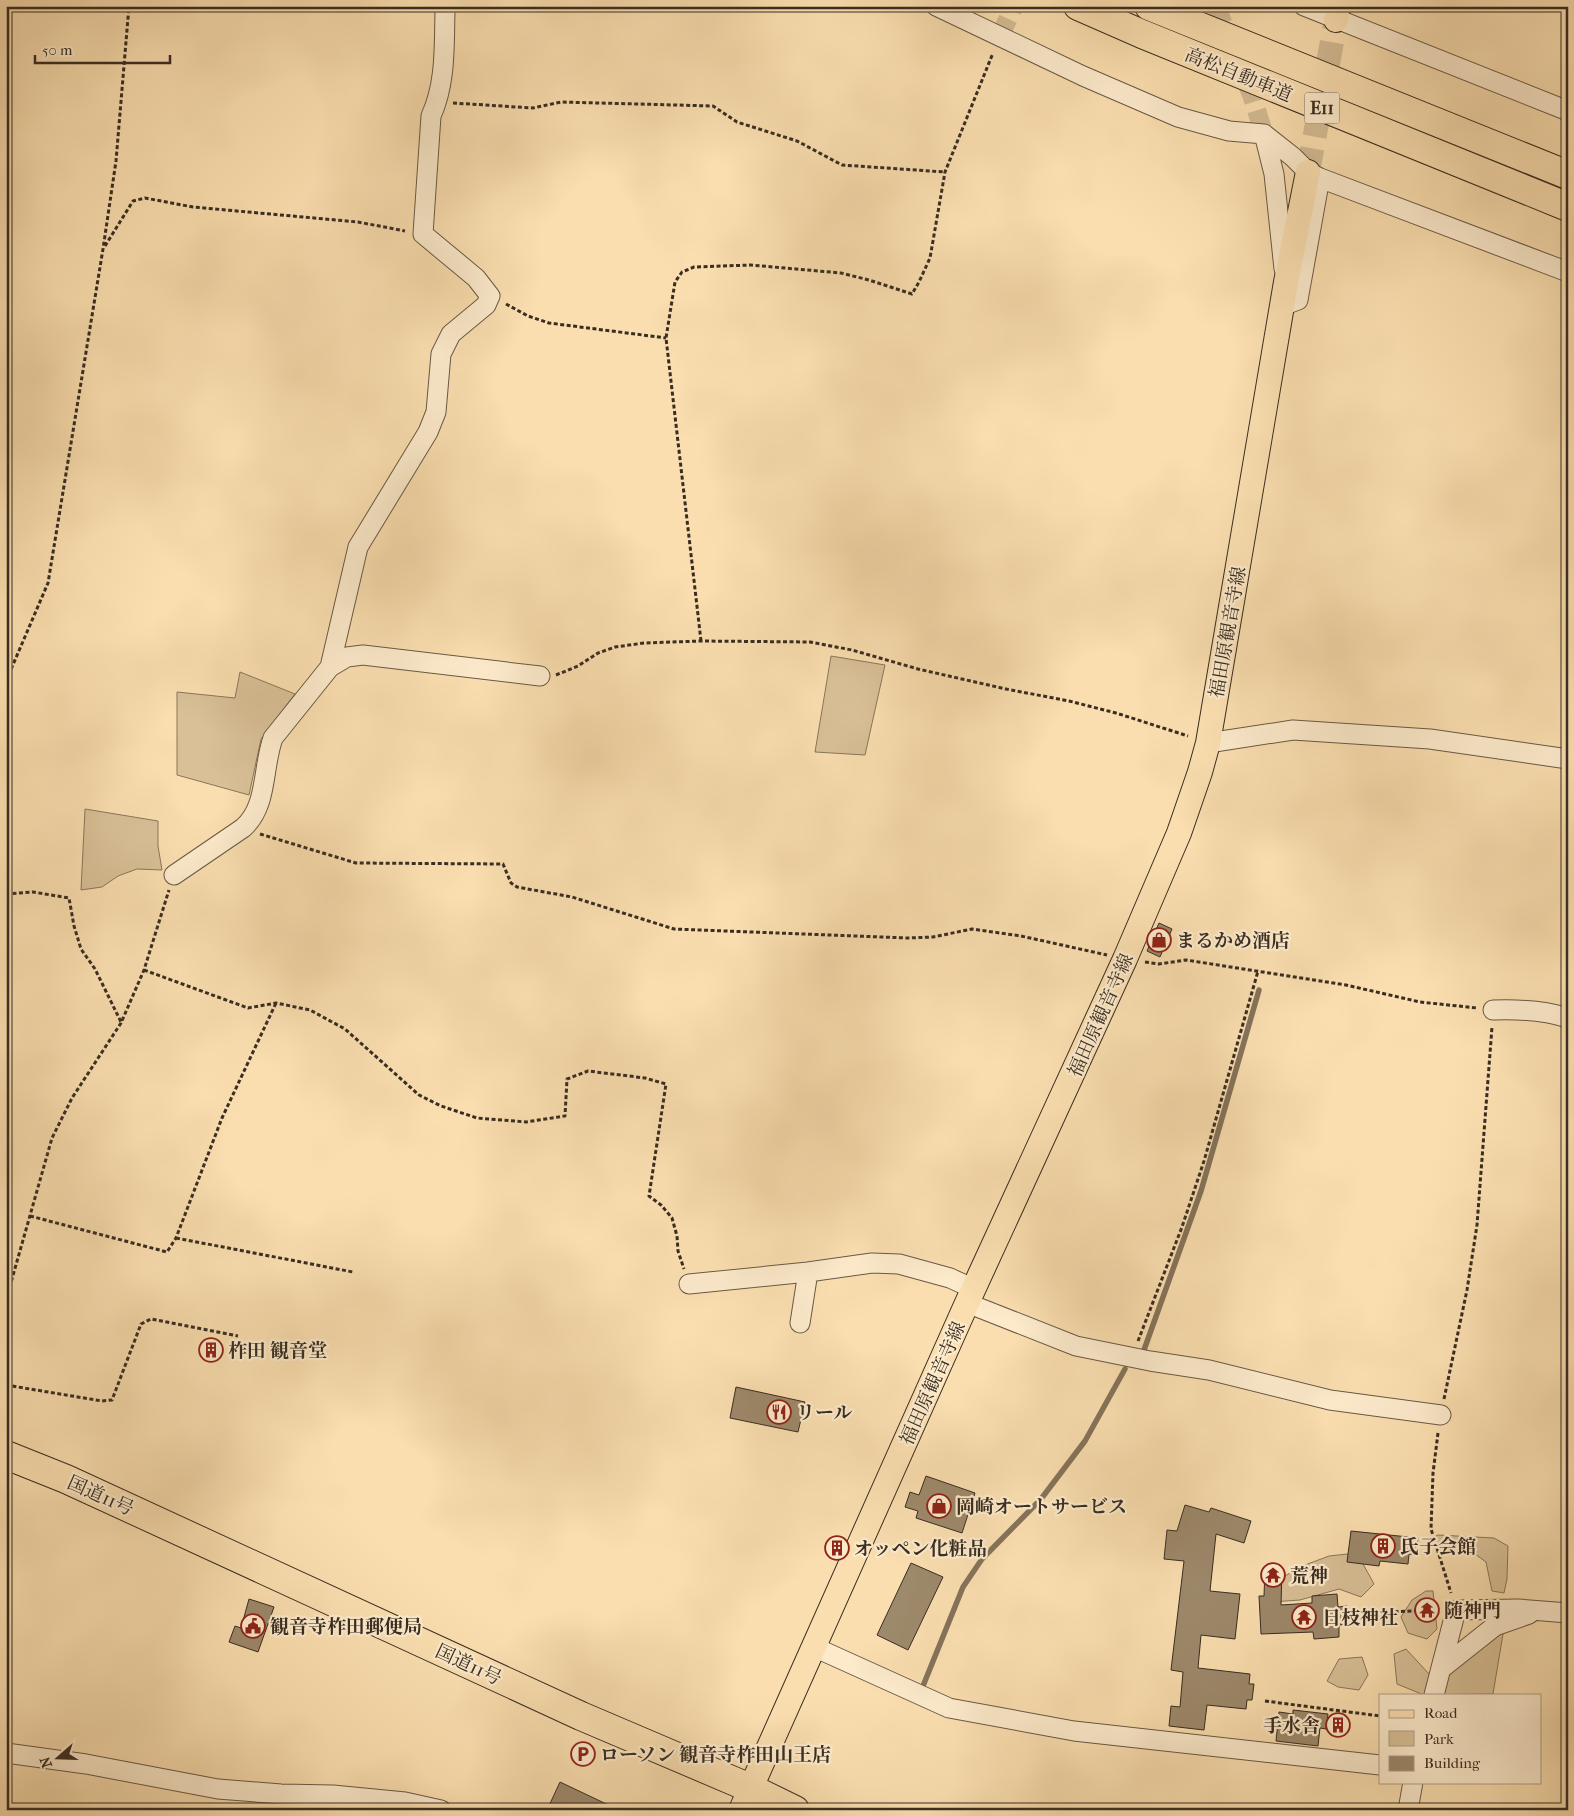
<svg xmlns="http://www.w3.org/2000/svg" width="1574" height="1816" font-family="'IM FELL French Canon','Noto Serif JP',serif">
<rect width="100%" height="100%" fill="#fadeaf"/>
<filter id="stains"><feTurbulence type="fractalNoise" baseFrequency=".004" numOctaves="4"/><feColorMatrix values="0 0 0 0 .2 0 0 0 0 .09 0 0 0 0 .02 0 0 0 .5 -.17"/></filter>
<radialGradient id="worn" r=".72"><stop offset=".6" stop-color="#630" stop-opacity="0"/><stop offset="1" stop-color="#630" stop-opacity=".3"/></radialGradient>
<path fill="#d9c097" stroke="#89765c" d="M831,656l54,9 -20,90 -50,-3z
M240,672l55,22 -34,45 -12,56 -72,-20v-83l58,6z
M85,809l73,12v25l4,24 -25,-1 -19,7 -16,11 -21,3z
M1438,1535l56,3 14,8 -1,33 -3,14 -12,-2 -6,-29 -18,-13 -33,-1 -5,-9z
M1357,1553l17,31 -13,13 -22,-8 -39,11 -28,2 -7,-12 32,-22 32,-12z
M1426,1591h7l4,38 -10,10 -19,-6 -7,-16 11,-17z
M1493,1632l10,2 -10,60 -69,1 -27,-11 -3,-30 12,-5 35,38 16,-22z
M1362,1657l6,18 -9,15 -21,-3 -11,-6 12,-22z"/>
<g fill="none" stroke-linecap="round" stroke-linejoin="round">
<path stroke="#85735a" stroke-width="5.5" d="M1144,1350l57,-159 58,-201
M923,1686l40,-99 19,-28 59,-60 44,-58 40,-72"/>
</g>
<path fill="#9d896b" stroke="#392d22" d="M1159,923l13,6 -12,28 -13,-6z
M204,1341l17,3 -2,15 -18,-3z
M736,1387l69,15 -7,30 -68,-14z
M926,1476l49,17 -13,40 -46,-15 2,-7 -13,-4 5,-15 9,3z
M1185,1505l24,7 2,-4 40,13 -7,22 -28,-9 -6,57 30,3 -5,45 -34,-4 -3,33 52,6 -1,10h5l-2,16h-5l-1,9 -39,-4 -3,25 -35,-4 2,-20 9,1 3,-35 -12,-2 13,-109 -20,-2 3,-29 10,1z
M1351,1531l67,7 -2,17 -7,-1 -1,10 -28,-3 -1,5 -32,-4z
M911,1563l32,14 -35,73 -31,-15z
M1265,1568h17l-1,37 31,-2v-7l25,-2 1,13 9,-1 1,18 -9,1v12l-25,2 -1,-7 -52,2 -2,-38h5z
M249,1599l25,8 -16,45 -29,-10 6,-16 6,2z
M1293,1710l35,4 -2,15 -6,-1 -2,18 -42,-5 3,-29 14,2z
M560,1782l59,28h-72z"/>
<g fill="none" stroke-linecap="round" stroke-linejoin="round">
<path stroke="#d3bb93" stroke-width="19" stroke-dasharray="19 9" stroke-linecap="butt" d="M1216,6l36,90 12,38
M1000,36l14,-30"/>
<path stroke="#d3bb93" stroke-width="24" stroke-dasharray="24 12" stroke-linecap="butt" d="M1308,172l28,-152"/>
<g stroke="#695945" stroke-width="21">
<path id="minor" d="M936,6l147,70 95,41 51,14 35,3 29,23 15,15 12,6 248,94
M1304,6l264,105
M1264,134l10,40 10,95
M1282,306l16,-6 22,-122
M330,667l17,-10 16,-2 177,21
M1208,743l85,-13 137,9 138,20
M174,875l69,-47c25,-22 19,-59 30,-90l57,-71 28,-120 70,-115 8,-20 5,-58 10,-20 35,-29 4,-9 -14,-18 -53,-44 8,-118c15,-33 13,-69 14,-104l-2,-6
M1493,1010c26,-1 50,0 75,8
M689,1284l119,-12 64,-9 27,1 51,14 24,11
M967,1303l109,43 74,15 59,9 121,30 111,15
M800,1323l8,-51
M814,1647l135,61 125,23 306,34
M1442,1668l53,-42 34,-12
M1434,1695l22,-85 62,-1 50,4
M6,1753l80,11 132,25 63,5 52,1 72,7 36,8
M1408,1810l5,-28"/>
</g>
<g stroke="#392d22" stroke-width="26">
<path id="major" d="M1336,20l2,-14
M741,1810l226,-507 158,-344 54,-126 21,-61 8,-29 78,-461 22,-110"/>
</g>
<g stroke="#392d22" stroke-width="30">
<path id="highway" d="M1078,6l64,28 426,173
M1149,6l419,169
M6,1455l60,24 515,237 169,72 45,22"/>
</g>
<path stroke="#392d22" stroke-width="3" stroke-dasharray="4 2.5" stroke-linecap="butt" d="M453,103l80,5 28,-6 152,4 24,16 60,19 45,24 103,7
M105,246l28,-45 12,-3 48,9 165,15 47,9
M506,304l22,12 21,7 117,15
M701,641l-35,-303 9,-56 7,-10 12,-5 57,-2 90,8 28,7 43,14 7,-12 11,-24 15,-86 48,-119
M556,675l22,-9 20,-13 17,-6 29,-4 57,-2 109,1 42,8 66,19 88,20 63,12 47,12 72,23
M6,681l42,-98 55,-334 13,-88 13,-155
M260,834l96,29 147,1 8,19 6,4 55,10 102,32 234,9 25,-1 39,-8 49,7 86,19
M6,894l27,-2 36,6 5,28 7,23 14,20 26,53
M1145,962l14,2 27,-4 160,25 74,17 57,6
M144,970l104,38 28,-5 34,7 35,19 74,66 22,11 36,12 49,4 39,-6 2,-37 21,-8 57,7 21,6 -17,112 12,9 11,13 5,18 1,15 6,18
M30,1216l137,36 9,-14 46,-120 54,-115
M176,1238l177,34
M6,1300l46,-162 20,-40 49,-75 23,-53 25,-80
M1138,1341l44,-114 22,-66 54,-190
M6,1385l96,16 10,-1 29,-76 10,-5 87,17
M1444,1399l23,-109 10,-65 15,-198
M1438,1433l-5,40 -2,56 20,64
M1362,1613l77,-3
M1265,1701l115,15"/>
<use href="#minor" stroke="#fceacb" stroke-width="19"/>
<use href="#major" stroke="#fadeaf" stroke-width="24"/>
<use href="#highway" stroke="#fadeaf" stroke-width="28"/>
</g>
<defs>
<g id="shop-ring" transform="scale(1.25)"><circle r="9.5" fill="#fceacb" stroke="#8f2418" stroke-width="1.5"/><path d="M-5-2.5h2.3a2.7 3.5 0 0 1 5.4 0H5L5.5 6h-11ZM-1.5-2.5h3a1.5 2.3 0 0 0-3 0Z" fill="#8f2418"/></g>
<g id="building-ring" transform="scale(1.25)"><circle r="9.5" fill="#fceacb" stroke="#8f2418" stroke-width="1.5"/><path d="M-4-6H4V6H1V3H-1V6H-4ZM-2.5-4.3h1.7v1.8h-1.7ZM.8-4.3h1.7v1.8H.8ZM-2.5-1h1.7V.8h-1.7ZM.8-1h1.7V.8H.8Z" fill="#8f2418"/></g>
<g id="restaurant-ring" transform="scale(1.25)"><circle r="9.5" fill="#fceacb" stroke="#8f2418" stroke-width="1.5"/><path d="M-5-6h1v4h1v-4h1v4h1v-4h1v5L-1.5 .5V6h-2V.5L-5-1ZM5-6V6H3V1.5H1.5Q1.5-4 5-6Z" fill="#8f2418"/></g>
<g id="temple-ring" transform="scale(1.25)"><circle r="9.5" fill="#fceacb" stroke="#8f2418" stroke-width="1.5"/><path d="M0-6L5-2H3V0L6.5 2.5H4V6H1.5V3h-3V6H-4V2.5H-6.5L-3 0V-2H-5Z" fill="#8f2418"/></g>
<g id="civic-ring" transform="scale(1.25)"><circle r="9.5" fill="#fceacb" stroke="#8f2418" stroke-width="1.5"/><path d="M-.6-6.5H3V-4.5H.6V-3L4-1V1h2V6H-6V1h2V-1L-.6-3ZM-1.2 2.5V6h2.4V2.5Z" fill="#8f2418"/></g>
<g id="parking-ring" transform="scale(1.25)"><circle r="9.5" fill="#fceacb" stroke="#8f2418" stroke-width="1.5"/><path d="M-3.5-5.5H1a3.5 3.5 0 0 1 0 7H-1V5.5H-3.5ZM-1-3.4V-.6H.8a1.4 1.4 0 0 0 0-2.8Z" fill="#8f2418"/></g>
</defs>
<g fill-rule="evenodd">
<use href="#shop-ring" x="1159" y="940"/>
<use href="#building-ring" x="211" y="1350"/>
<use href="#restaurant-ring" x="779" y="1412"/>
<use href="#shop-ring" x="939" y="1506"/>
<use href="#building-ring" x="1383" y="1546"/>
<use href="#building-ring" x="837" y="1548"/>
<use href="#temple-ring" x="1273" y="1575"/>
<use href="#temple-ring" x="1427" y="1610"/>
<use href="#temple-ring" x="1304" y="1617"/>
<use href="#civic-ring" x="253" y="1626"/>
<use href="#building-ring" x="1338" y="1725"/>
<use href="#parking-ring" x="583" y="1754"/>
</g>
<g text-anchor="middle" stroke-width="4.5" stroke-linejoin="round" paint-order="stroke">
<rect fill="#fceacb" stroke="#746655" stroke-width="1" x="1304.5" y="92.5" width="35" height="31" rx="4"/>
<g font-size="18" font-weight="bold" fill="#392d22">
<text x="1322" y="114">E11</text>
</g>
<g font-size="19" fill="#392d22" stroke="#fceacb">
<text transform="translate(1239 74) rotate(22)" y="7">高松自動車道</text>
<text transform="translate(1227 632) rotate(-80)" y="7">福田原観音寺線</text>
<text transform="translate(1100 1015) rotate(-66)" y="7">福田原観音寺線</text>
<text transform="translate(932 1383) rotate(-66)" y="7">福田原観音寺線</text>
<text transform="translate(101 1495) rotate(24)" y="7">国道11号</text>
<text transform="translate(469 1664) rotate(25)" y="7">国道11号</text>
</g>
<g font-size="19" font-weight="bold" fill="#392d22" stroke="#fceacb" text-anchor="start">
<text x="1176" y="947">まるかめ酒店</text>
<text x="228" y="1357">柞田 観音堂</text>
<text x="796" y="1419">リール</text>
<text x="956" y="1513">岡崎オートサービス</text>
<text x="1400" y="1553">氏子会館</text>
<text x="854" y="1555">オッペン化粧品</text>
<text x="1290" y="1582">荒神</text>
<text x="1444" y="1617">随神門</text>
<text x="1322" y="1624">日枝神社</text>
<text x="270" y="1633">観音寺柞田郵便局</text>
<text x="1320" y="1732" text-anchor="end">手水舎</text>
<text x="600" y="1761">ローソン 観音寺柞田山王店</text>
</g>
</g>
<rect width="1574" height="1816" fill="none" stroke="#fadeaf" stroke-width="25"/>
<rect x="8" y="8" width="1559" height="1801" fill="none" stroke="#392d22" stroke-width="2.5"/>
<rect x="12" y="12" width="1549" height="1791" fill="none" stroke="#392d22"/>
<rect x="1379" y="1694" width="162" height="90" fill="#fceacb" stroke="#ae9e87"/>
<rect x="1389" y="1710" width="25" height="8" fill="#fadeaf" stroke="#ae9e87"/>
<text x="1424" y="1718" font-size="15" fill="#392d22">Road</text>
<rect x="1389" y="1731" width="25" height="15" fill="#d9c097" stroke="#ae9e87"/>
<text x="1424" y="1744" font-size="15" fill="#392d22">Park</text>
<rect x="1389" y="1756" width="25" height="15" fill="#9d896b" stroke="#ae9e87"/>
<text x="1424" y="1768" font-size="15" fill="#392d22">Building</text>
<g transform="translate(58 1758) rotate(250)" stroke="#fceacb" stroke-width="4" paint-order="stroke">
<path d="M0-4L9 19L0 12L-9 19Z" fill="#392d22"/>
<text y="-8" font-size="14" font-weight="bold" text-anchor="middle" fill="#392d22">N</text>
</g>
<path d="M35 55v8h135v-8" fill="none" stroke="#392d22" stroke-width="2.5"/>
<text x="42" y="55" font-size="15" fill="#392d22" stroke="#fceacb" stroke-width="4" paint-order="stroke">50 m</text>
<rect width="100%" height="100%" filter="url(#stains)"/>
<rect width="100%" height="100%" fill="url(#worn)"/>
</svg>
